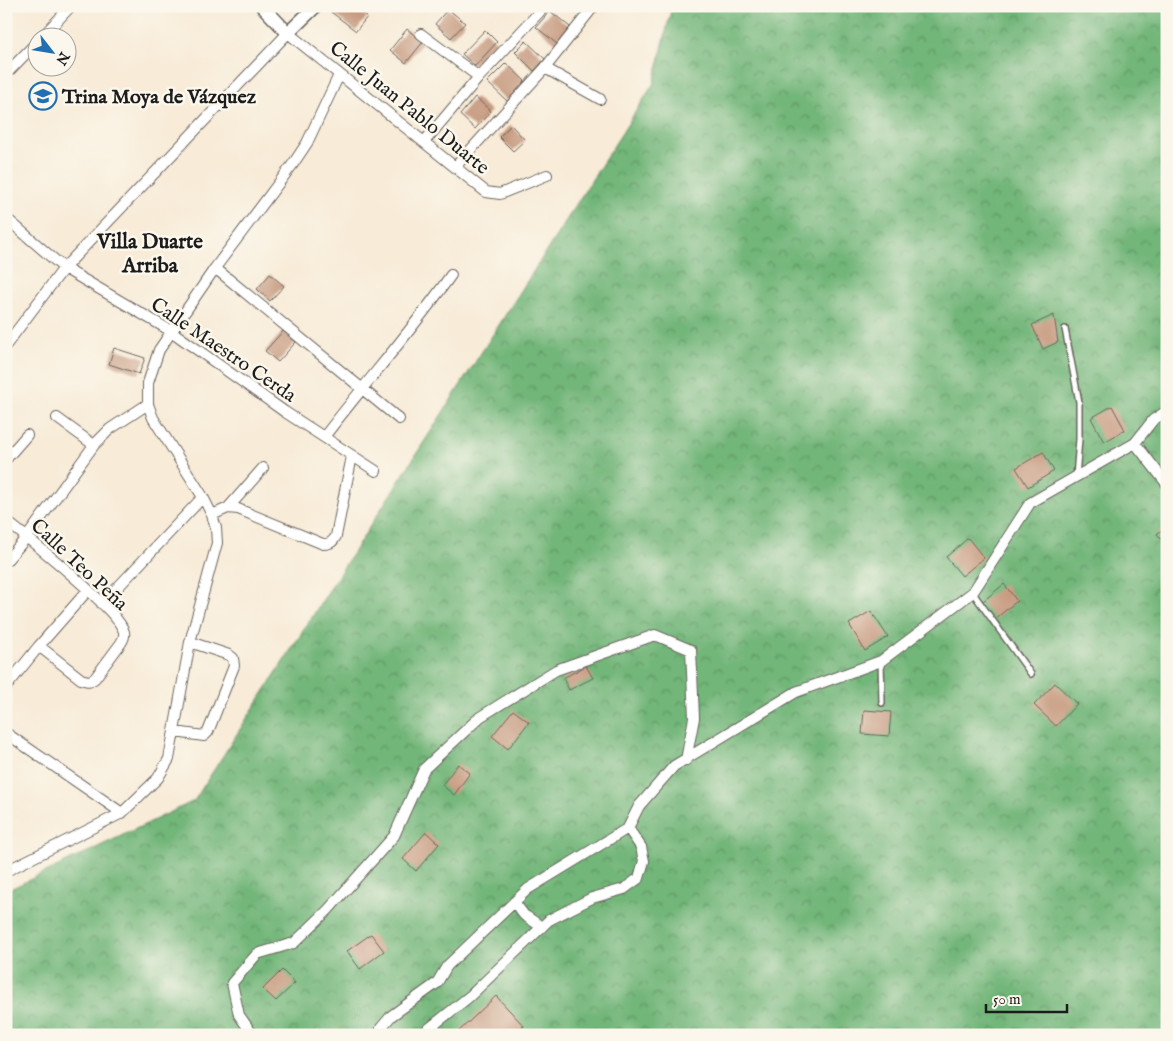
<svg xmlns="http://www.w3.org/2000/svg" width="1173" height="1041" font-family="'IM FELL English',serif">
<defs>
<pattern id="forest-crowns" width="20" height="18" patternUnits="userSpaceOnUse" patternTransform="scale(1.25)"><rect width="20" height="18" fill="#72b679"/><path d="M2 6a3 3 0 1 1 6 0M12 15a3 3 0 1 1 6 0" fill="none" stroke="#5d9362"/></pattern>
</defs>
<rect width="100%" height="100%" fill="#fbf7ec"/>
<filter id="ink" filterUnits="userSpaceOnUse"><feTurbulence type="fractalNoise" baseFrequency=".02" numOctaves="2"/><feDisplacementMap in="SourceGraphic" scale="10" xChannelSelector="R" yChannelSelector="G"/><feConvolveMatrix kernelMatrix="1 2 1 2 8 2 1 2 1" color-interpolation-filters="sRGB"/></filter>
<filter id="wash" filterUnits="userSpaceOnUse"><feTurbulence type="fractalNoise" baseFrequency=".0096" numOctaves="4" result="noise"/><feDisplacementMap in="SourceGraphic" scale="20" xChannelSelector="R" yChannelSelector="G"/><feGaussianBlur stdDeviation="1.12" result="paint"/><feColorMatrix in="noise" values="0 0 0 0 0 0 0 0 0 0 0 0 0 0 0 0 0 1.4 0 .05"/><feComposite in="paint" operator="in"/></filter>
<g filter="url(#wash)">
<rect width="100%" height="100%" fill="#f8ebd7"/>
<path fill="url(#forest-crowns)" stroke="#47694a" d="M672,6h495v1029h-1161v-144l188,-90 460,-718z"/>
<g id="blocks">
<path fill="#c79b81" d="M335,6h18l14,11 -11,14 -25,-19z
M448,9l17,14 -14,15 -16,-14z
M550,11l20,16 -13,17 -21,-17z
M407,29l16,13 -17,21 -16,-13z
M485,30l12,12 -22,24 -13,-12z
M526,41l19,18 -11,12 -19,-19z
M506,63l19,18 -18,20 -20,-19z
M475,97l16,14 -16,18 -15,-14z
M511,125l14,15 -12,11 -14,-14z
M270,274l14,12 -14,15 -13,-12z
M1054,315l4,27 -15,7 -11,-24z
M283,331l13,11 -18,20 -13,-11z
M114,348l31,10 -6,16 -30,-10z
M1112,406l13,24 -21,12 -13,-24z
M1043,452l11,19 -26,16 -12,-19z
M1167,526v20l-10,-12z
M968,538l16,20 -22,18 -16,-19z
M1004,584l13,17 -22,18 -13,-17z
M871,611l17,26 -23,14 -16,-27z
M586,666l7,12 -24,12 -6,-12z
M1055,683l22,21 -21,22 -22,-21z
M513,710l16,12 -21,27 -16,-13z
M864,710l27,2 -2,24 -27,-2z
M458,764l12,9 -16,22 -12,-10z
M426,832l13,12 -23,27 -13,-12z
M371,934l13,17 -24,18 -13,-18z
M282,970l13,13 -19,18 -13,-12z
M496,996l28,30 -9,9h-60z"/>
</g>
</g>
<g filter="url(#ink)">
<use href="#blocks" fill-opacity="0" stroke="#69645d" stroke-width="1"/>
<g fill="none" stroke-linecap="round" stroke-linejoin="round">
<g stroke="#69645d" stroke-width="8">
<path id="service" d="M1065,329l14,73v37l-3,38
M973,593l58,81
M881,661l1,42"/>
</g>
<g stroke="#69645d" stroke-width="12">
<path id="minor" d="M421,34l58,43
M41,38l30,-32
M545,68l55,31
M6,74l32,-33
M424,142l55,-65 66,-71
M455,167l90,-99 49,-62
M6,218l58,50 107,63 114,81 91,59
M215,268l184,151
M6,345l58,-77 224,-235 198,159 14,2 47,-19
M57,418l37,27
M324,437c42,-55 87,-105 127,-162
M1135,443l32,41
M6,459l21,-24
M228,508l35,-40
M212,515l16,-7 10,1 85,35c7,0 10,-2 13,-8l16,-80
M6,521c22,17 113,89 118,111 1,5 -1,8 -3,11l-26,35c-5,4 -8,3 -14,1l-42,-33
M6,561l21,-24 67,-92 16,-16 38,-25
M102,604l101,-107
M6,687l33,-41 49,-56
M175,732l29,4 4,-4 26,-66 -1,-8 -4,-3 -39,-13
M6,733l116,80
M6,871l116,-58 36,-35 11,-19 21,-117 27,-99 -1,-15 -4,-13 -9,-18 -50,-79 -5,-14v-21l11,-33 56,-82 78,-104 14,-21 32,-68
M514,902l10,13 18,12
M253,1035l-14,-20 -7,-32 25,-29 37,-11 34,-33 66,-74 30,-67 56,-52 76,-47 99,-35 36,15 3,68 -8,42
M381,1035v-7l10,-12 46,-33 10,-17 81,-77 100,-61
M421,1035l49,-39 79,-76 43,-22 32,-9 15,-11 5,-17 -3,-14 -13,-19 11,-22 35,-40 122,-74 85,-31 92,-69 57,-89 105,-60 18,-23 14,-9"/>
</g>
<g stroke="#69645d" stroke-width="15">
<path id="tertiary" d="M262,6l26,27 28,-27"/>
</g>
<use href="#service" stroke="#fff" stroke-width="5"/>
<use href="#minor" stroke="#fff" stroke-width="10"/>
<use href="#tertiary" stroke="#fff" stroke-width="12"/>
</g>
</g>
<defs>
<g id="school-ring" transform="scale(1.4375)"><circle r="9.5" fill="#fbf7ec" stroke="#1f6fb2" stroke-width="1.5"/><path d="M0-5L7-2L0 1L-7-2ZM-4 1L0 2.5L4 1V4Q0 6-4 4Z" fill="#1f6fb2"/></g>
</defs>
<g fill-rule="evenodd">
<use href="#school-ring" x="43" y="96"/>
</g>
<g text-anchor="middle" stroke-width="5" stroke-linejoin="round" paint-order="stroke">
<g font-size="20" font-weight="bold" fill="#1c1c1c" stroke="#fbf7ec" text-anchor="start">
<text x="62" y="103">Trina Moya de Vázquez</text>
</g>
<g font-size="20" fill="#1c1c1c" stroke="#fbf7ec">
<text transform="translate(410 107) rotate(39)" y="7">Calle Juan Pablo Duarte</text>
<text transform="translate(224 349) rotate(34)" y="7">Calle Maestro Cerda</text>
<text transform="translate(80 564) rotate(43)" y="7">Calle Teo Peña</text>
</g>
<g font-size="21" font-weight="bold" fill="#1c1c1c" stroke="#fbf7ec">
<text x="150" y="248">Villa Duarte<tspan x="150" dy="24">Arriba</tspan></text>
</g>
</g>
<rect width="1173" height="1041" fill="none" stroke="#fbf7ec" stroke-width="25"/>
<g transform="translate(52 52) rotate(121)"><circle r="24" fill="#fbf7ec" stroke="#a29f99"/>
<path d="M0-4L9 19L0 12L-9 19Z" fill="#1f6fb2"/>
<text y="-8" font-size="14" font-weight="bold" text-anchor="middle" fill="#1c1c1c">N</text>
</g>
<path d="M986 1004v8h81v-8" fill="none" stroke="#1c1c1c" stroke-width="2.5"/>
<text x="993" y="1004" font-size="15" fill="#1c1c1c" stroke="#fbf7ec" stroke-width="4" paint-order="stroke">50 m</text>
</svg>
